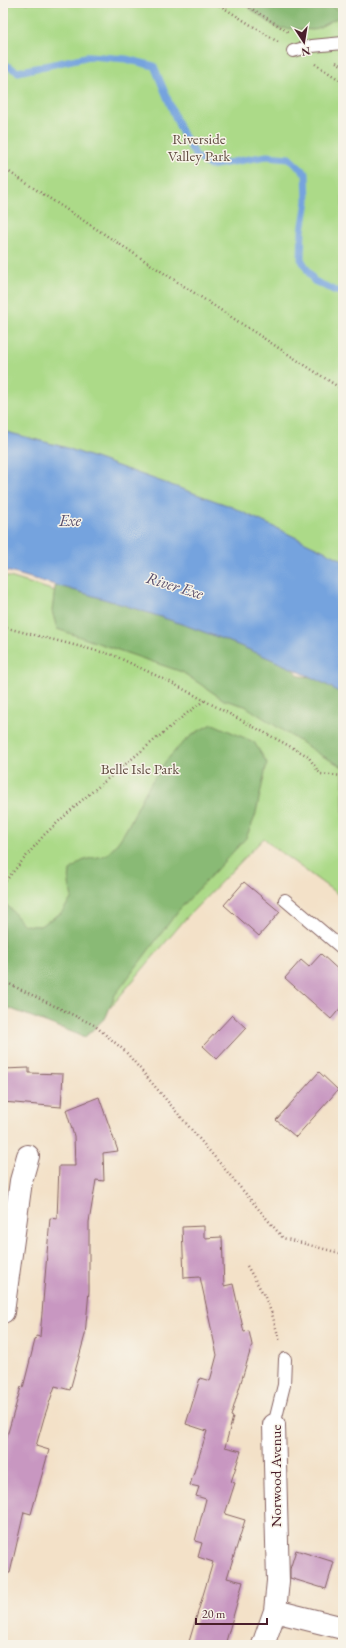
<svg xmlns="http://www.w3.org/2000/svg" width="346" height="1648" font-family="'EB Garamond',serif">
<rect width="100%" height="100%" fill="#f7f3e8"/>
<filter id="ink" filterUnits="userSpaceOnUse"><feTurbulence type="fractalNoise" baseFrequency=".025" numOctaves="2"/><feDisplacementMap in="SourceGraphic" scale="8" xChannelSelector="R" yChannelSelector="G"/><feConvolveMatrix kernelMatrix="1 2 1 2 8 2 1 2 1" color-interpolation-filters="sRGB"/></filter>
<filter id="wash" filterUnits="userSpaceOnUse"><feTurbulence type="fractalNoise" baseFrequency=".012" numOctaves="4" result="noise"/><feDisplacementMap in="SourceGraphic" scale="16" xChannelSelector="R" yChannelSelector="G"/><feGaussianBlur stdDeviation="0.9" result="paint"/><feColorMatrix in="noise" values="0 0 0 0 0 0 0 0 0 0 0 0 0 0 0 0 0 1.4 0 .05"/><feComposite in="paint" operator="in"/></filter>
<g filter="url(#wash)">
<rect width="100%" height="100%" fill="#f3e1c8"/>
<path fill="#acda88" stroke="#7b7c5a" d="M3,3h340v577l-340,-116z
M3,575l55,17 285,116v190l-71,-52 -8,-8 -77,79 -84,99 -100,-40z"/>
<path fill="#89ba74" stroke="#6a6c50" d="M242,3h86l15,10v2l-29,15 -37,-2z
M57,572l208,72 35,32 38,3 5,1v87l-24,-13 -74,-48 -21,-6 -42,-28 -125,-43 -5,-18z
M213,724l41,18 13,21 -12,54 -9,21 -68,73 -63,84 -9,22 -21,20 -82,-31v-104l6,5 15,18 16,1 21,-13 11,-15 -3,-15 1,-13c5,-3 10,-9 15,-10 15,-5 19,0 30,-14 13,-16 20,-35 30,-53 15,-27 38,-58 68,-69z"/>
<path fill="#75a3de" stroke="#606184" d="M3,431l61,16 166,59 113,54v135c-22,-15 -46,-24 -70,-35 -87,-39 -179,-64 -270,-90z"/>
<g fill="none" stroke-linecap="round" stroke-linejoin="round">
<path stroke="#75a3de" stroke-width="7" d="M3,63l15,9 72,-16 36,3 28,7 27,65 15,25 14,10 57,-10 22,2 17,16 1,27 -5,30 -1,28 13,22 22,10 7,1"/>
</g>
<g id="blocks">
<path fill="#c897c1" d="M244,882l36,30 -21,24 -35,-31z
M321,954l22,20v31l-12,14 -46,-41 16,-18 8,7z
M232,1015l14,13 -29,31 -14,-13z
M29,1068v5l34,1 -2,33 -58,-5v-33z
M319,1072l19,18 -42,47 -20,-17z
M99,1097l19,54 -15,2 1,28 -8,-1 -7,42v69l-4,44 -15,55 -15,-4 -11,32 -8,28 13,4 -18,64 -7,-2 -14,61h-7v-123l18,-63 2,1 13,-52 4,1 10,-119 7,1 2,-53h16l-1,-30 -8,-26z
M204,1226v12l18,-1 2,49 9,-2 11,48 5,-1 3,14 -21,71 2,1 -8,30 16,4 -10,31 4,1 -10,31 20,6 -18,58 16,4 -18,63h-37l25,-83 -15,-5 4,-14 -7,-2 11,-42 -10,-3 3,-9 -9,-2 17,-54 -21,-7 14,-46 10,3 7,-26 -17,-78 -16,1 -2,-51z
M296,1550l38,12 -8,27 -36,-11v-9z"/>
</g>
</g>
<g filter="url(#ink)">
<use href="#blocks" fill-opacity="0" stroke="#856362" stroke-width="1"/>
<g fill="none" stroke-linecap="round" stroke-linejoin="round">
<g stroke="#856362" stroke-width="14">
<path id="lane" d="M293,51l19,-5 31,-3
M285,900l58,49
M274,1425l10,-40 1,-26"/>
</g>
<g stroke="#856362" stroke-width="24">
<path id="street" d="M3,1312l18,-131 7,-25
M275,1611l68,17
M263,1645l12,-34 3,-30 -4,-156"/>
</g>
<path stroke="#856362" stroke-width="2.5" stroke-dasharray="1 3" stroke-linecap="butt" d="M216,3l62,39
M243,3l47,30
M336,62l7,4
M315,64l28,18
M3,168l340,222
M3,627l110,28 57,27 138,74 12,18 23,2
M3,884l41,-49 37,-34 105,-87 19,-14
M3,981l91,44 31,26 158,187 60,16
M247,1266l17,29 8,19 8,28"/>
<use href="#lane" stroke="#fff" stroke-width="12"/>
<use href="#street" stroke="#fff" stroke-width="22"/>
</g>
</g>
<g text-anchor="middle" stroke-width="3" stroke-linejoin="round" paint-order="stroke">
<g font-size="15" fill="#624e42" stroke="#f7f3e8">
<text x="199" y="144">Riverside<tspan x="199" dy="17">Valley Park</tspan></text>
<text x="140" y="774">Belle Isle Park</text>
</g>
<g font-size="15" fill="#4a1f2b" stroke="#f7f3e8">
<text transform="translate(276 1476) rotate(-90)" y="5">Norwood Avenue</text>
</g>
<g font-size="16" font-style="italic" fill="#594d6a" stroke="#f7f3e8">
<text x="70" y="526">Exe</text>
<text transform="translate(175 585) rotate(17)" y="6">River Exe</text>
</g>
</g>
<rect width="346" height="1648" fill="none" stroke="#f7f3e8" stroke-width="16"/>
<g transform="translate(304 42) rotate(168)" stroke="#f7f3e8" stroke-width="3" paint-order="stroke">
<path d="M0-3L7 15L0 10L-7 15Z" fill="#4a1f2b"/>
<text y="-6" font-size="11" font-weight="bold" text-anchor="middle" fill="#4a1f2b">N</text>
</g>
<path d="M196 1618v6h71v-6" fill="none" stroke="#4a1f2b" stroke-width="2"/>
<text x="202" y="1618" font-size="12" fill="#4a1f2b" stroke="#f7f3e8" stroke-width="3" paint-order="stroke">20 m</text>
</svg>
